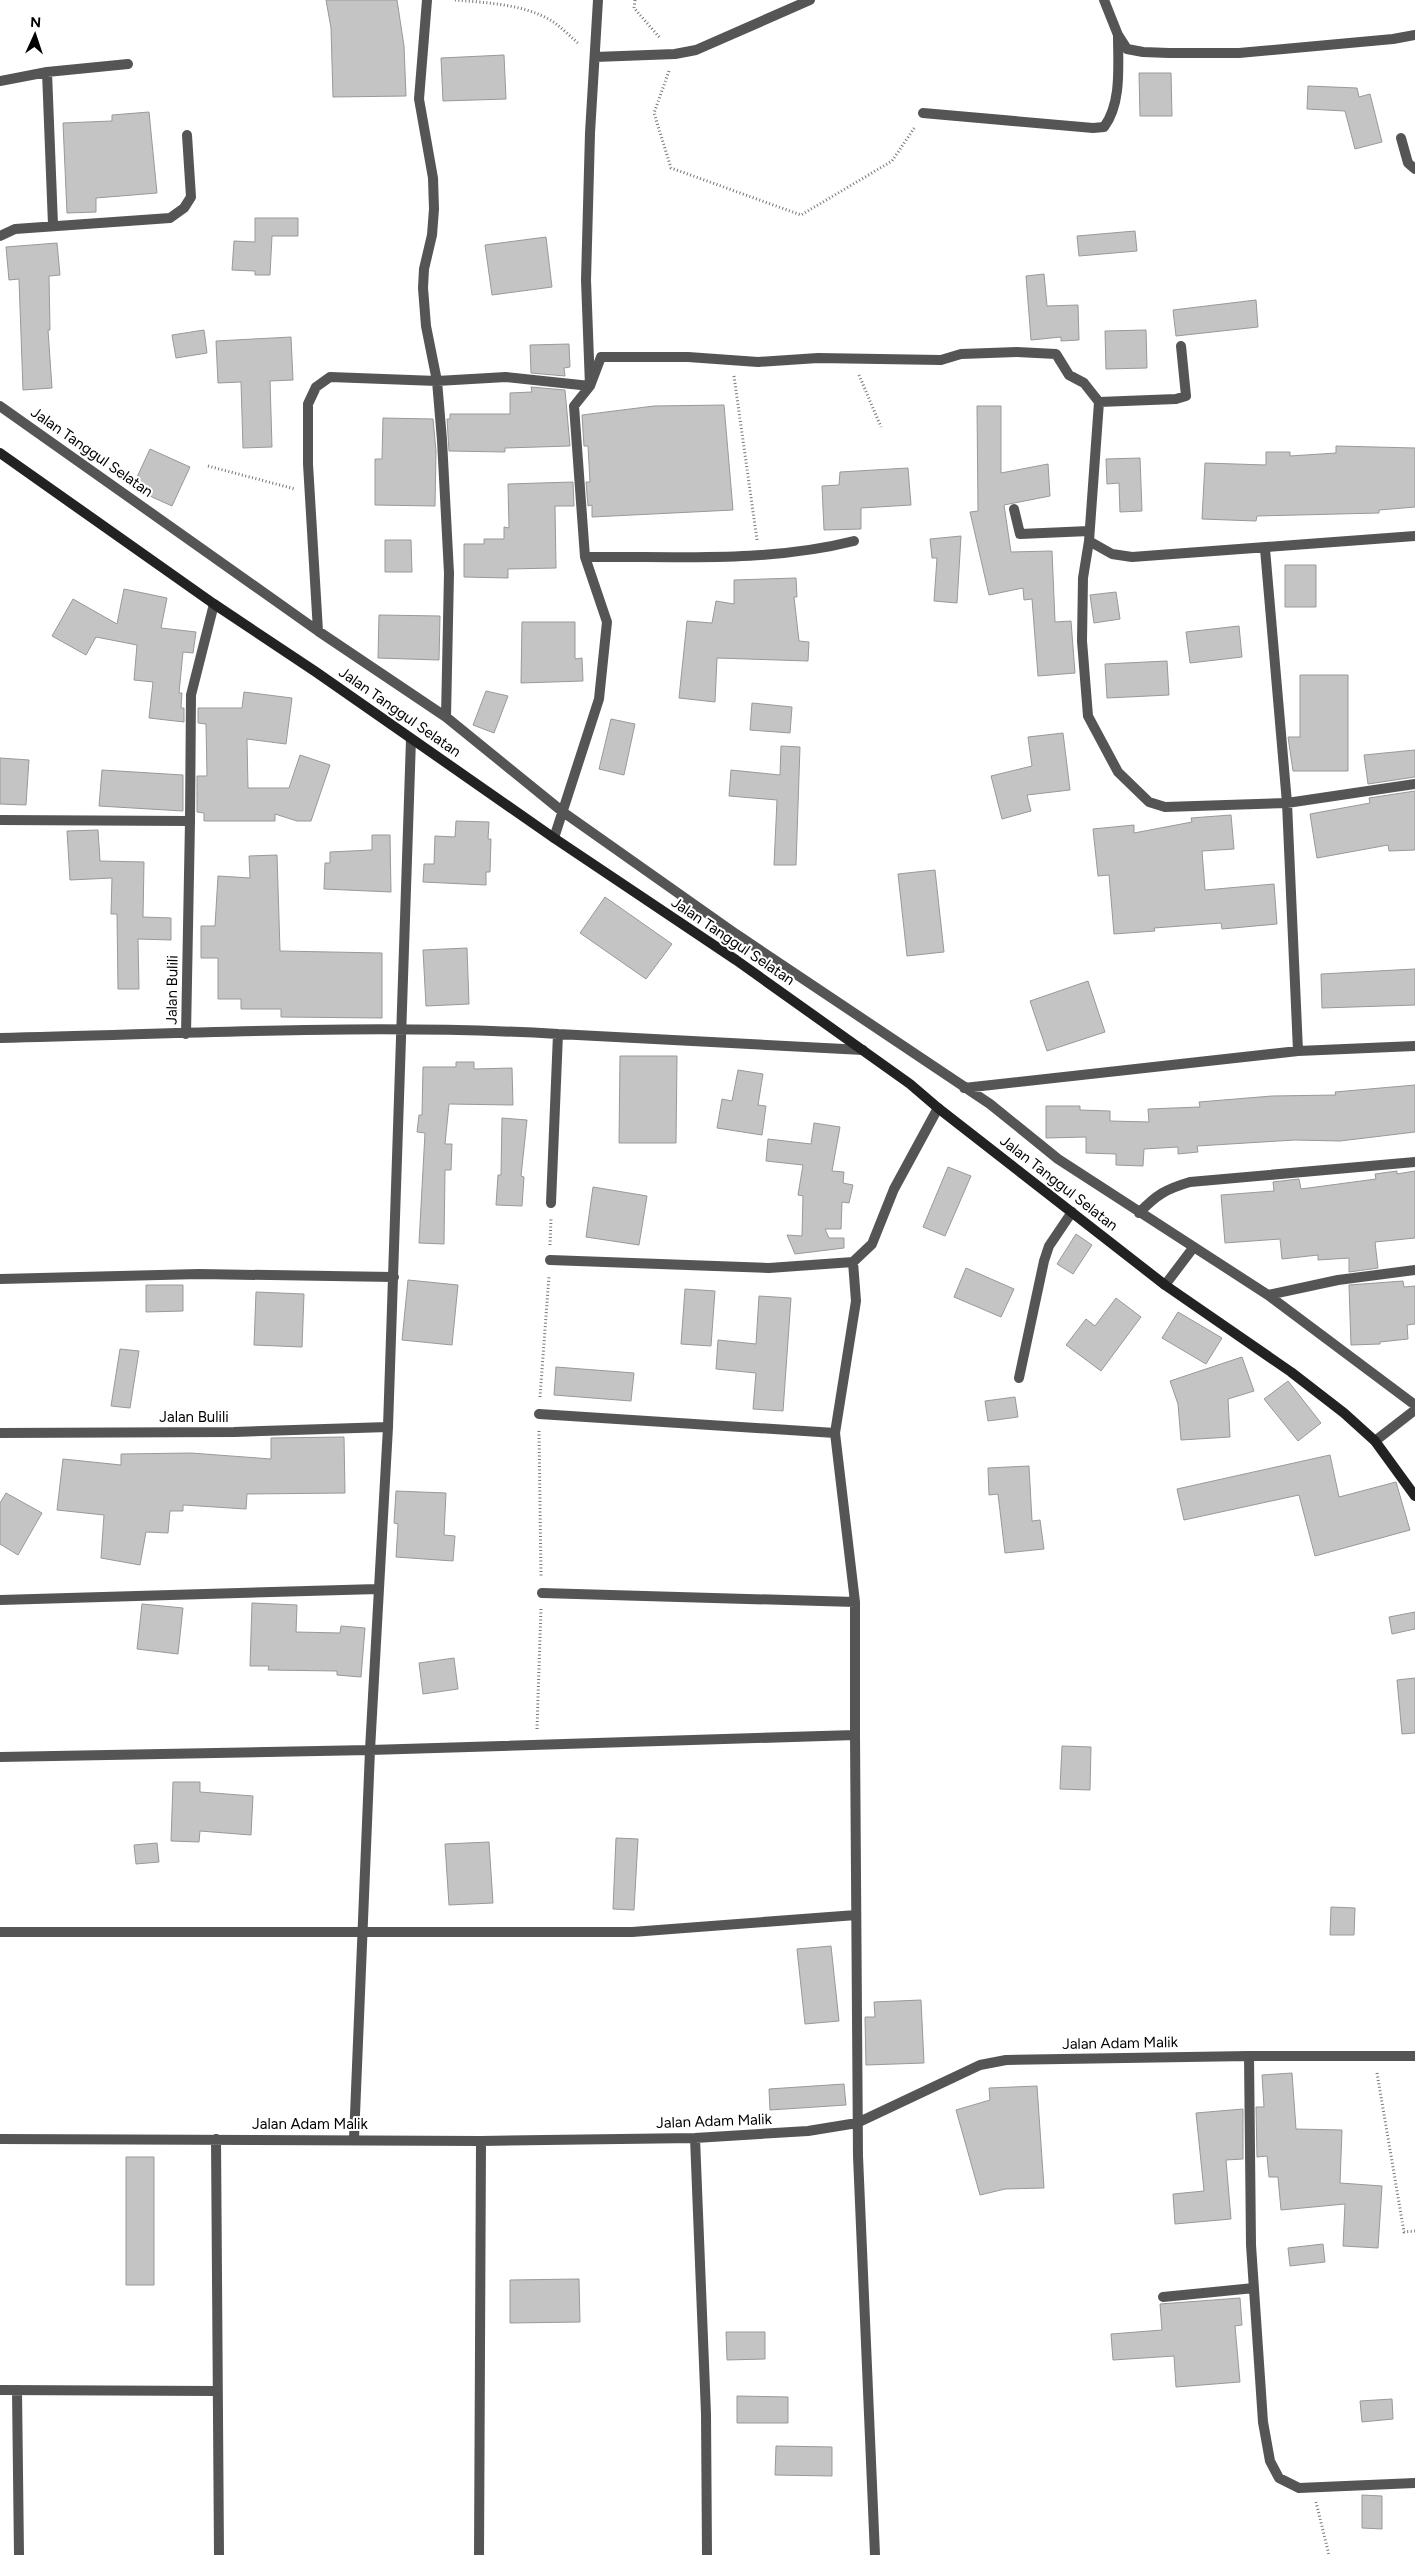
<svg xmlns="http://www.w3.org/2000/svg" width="1415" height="2555" font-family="Figtree,sans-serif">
<rect width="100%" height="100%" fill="#fff"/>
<path fill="#c4c4c4" stroke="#999" d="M326,0h71l7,46 2,50 -73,1 -2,-69z
M504,55l2,44 -63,2 -2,-43z
M1139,73h32l1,43h-32z
M1308,86l49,2 2,9 11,-3 12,48 -27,7 -10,-38 -38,-2z
M149,112l8,81 -61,5v14l-29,1 -4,-90 49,-2v-6z
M255,218h43v18h-26l-2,39h-15v-4l-23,-1 2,-29 21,1z
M1135,231l2,20 -58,5 -2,-20z
M546,237l6,50 -60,8 -7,-50z
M57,243l3,32 -11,1 1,54h-2l4,58 -29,2 -4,-111 -10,1 -3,-33z
M1044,274l3,32 31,-1 1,35 -18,1v-4l-30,3 -5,-64z
M1256,300l2,27 -82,9 -3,-26z
M204,330l3,23 -31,5 -4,-23z
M1146,330l1,38 -41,1 -1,-38z
M291,337l2,43 -23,1 2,66 -29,1 -2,-66 -23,1 -2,-42z
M569,344l1,23 -6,1 1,8 -34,-3 -1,-28z
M531,387l34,3 5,56 -65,2v4l-56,-1 -2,-32h3v-5h60v-21l22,-1z
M724,405l9,105 -141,7v-12l-4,1 -2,-24h4l-2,-36h-4l-2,-31 72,-9z
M977,406h24v67l47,-9 2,32 -46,9 7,47 41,-1 3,71 16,-1 4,52 -37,3 -6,-77 -8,1 -1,-12 -34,7 -19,-83 8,-1z
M383,418l50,1 3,32 -1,55 -60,-1v-46h7z
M1336,446l79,2v59l-36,3v3l-122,3 -1,5 -54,-2 3,-56 61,2v-13h24v4l46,-3z
M150,449l40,18 -18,39 -40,-18z
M1140,458l2,53 -22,1 -1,-29 -12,1 -1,-25z
M908,468l3,37 -50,3v21l-37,1 -2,-44 17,-1 1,-13z
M573,482l1,24h-19l1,62 -48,1v9l-44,-1v-33h20v-5h20v-12l5,1 -1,-44z
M961,536l-4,67 -23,-2 3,-43h-5l-2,-19z
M385,540h26l1,32h-27z
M1285,565h31v42h-31z
M796,578l1,19h-3l5,44 10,1 -1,19 -91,-3 -2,44 -36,-4 8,-77 25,2 4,-22 18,3v-24z
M124,589l43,9 -6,30 35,4 -3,21 -10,-1 -4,41h3l-1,15h3v14l-35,-4 4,-36 -19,-2 3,-35 -41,-8 -10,18 -34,-19 21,-37 44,25z
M1116,592l4,27 -26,4 -4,-28z
M379,615l61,1 -1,44 -61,-2z
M522,622h53v37l7,-1 1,23 -62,2z
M1239,626l3,31 -52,6 -4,-31z
M1167,661l2,34 -62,3 -2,-34z
M1300,675h48v96h-55l-5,-34h12z
M486,691l22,5 -14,37 -21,-8z
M244,692l48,6 -6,46 -39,-5 1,49h41l11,-33 30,10 -19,56h-14l-22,-7v7h-71v-8l-7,-1v-36h10l-1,-52 -8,-1v-15h44z
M752,703l40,4 -2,26 -40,-3z
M611,719l24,5 -11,51 -25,-6z
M1063,733l7,57 -43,5 4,16 -29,8 -11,-43 41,-10 -4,-29z
M781,746l19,1 -4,118h-22l3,-65 -48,-4 2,-26 49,5z
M1415,750v27l-47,7 -4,-29z
M0,758l29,2 -3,45 -26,-1z
M102,770l81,5v36l-84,-5z
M1415,791v59l-26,1 -1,-6 -71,13 -7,-44 60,-11 -1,-5z
M1231,815l3,34 -32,2 3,39 69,-6 3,40 -55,5 -1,-6 -67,5 1,3 -41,3 -5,-59 -11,1 -5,-47 41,-4v8l58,-11 -1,-4z
M456,821l33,1 -1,17h3l-1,33h-4v13l-63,-3 1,-18h10l1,-28 20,1z
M98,830l2,31 44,1 -1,55 28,1v22l-33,-1 1,50h-21l-1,-75h-6l1,-36 -42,2 -3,-49z
M372,835h18l1,57 -67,-3 1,-26h5v-11l42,-2z
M277,855l3,96 102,2v65l-101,-1v-8h-40v-10h-23v-41h-17v-32h14l3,-50 32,2 -1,-22z
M935,870l9,82 -37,4 -9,-82z
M605,897l67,47 -26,35 -66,-46z
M467,948l2,56 -43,2 -3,-56z
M1415,969v36l-93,3 -1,-34z
M1088,981l17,51 -58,19 -17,-50z
M620,1056h57l-1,87h-57z
M456,1062h18v7l38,-1 1,37 -64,-1 -4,40h7l-1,26h-6l-1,74 -25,-1 6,-110 -8,-1 2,-17h3l1,-48h33z
M738,1070l25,4 -5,31 8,1 -4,29 -45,-7 5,-29 10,2z
M1415,1085v47l-75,9 -45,-1 -98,6 1,6 -20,2v-7l-34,2 -1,17 -27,-1v-11l-30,-1v-16l-40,1v-32h34v4l30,1v10l39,1 -1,-13 52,-2 -1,-5 73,-6 64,-1 -1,-3z
M502,1118l25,2 -6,56 3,1 -2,29 -26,-1 2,-30h3z
M814,1123l26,4 -8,44 12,1 -1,11 10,2 -4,18 -7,-1 -1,27h-16l4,9h15v10l-49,6 -8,-19 15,1 1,-40 -5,-1 5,-30 -37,-4 2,-22 43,5z
M948,1167l23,9 -26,60 -22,-9z
M1397,1171v3l18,-3v67l-40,4 3,26 -29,4v-14l-31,2v-5l-36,4 -2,-20 -55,4 -4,-48 53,-4 -1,-9 26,-3 2,10 75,-10 -1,-5z
M593,1187l54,9 -8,49 -53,-8z
M1076,1234l16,11 -19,29 -16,-10z
M966,1268l48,21 -13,28 -47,-20z
M408,1280l50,5 -6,60 -50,-5z
M1403,1281l1,6 11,-1v38l-8,1 1,14 -28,3v2l-29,1 -2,-60z
M146,1285h37v26l-37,1z
M685,1289l30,2 -4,55 -30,-2z
M256,1292l48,2 -2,53 -48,-2z
M759,1296l32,2 -8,113 -30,-2 3,-36 -40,-4 2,-29 38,4z
M1116,1298l25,19 -40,54 -35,-26 20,-26 9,7z
M1178,1312l44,26 -16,26 -44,-26z
M120,1349l19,2 -9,57 -19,-2z
M1242,1357l12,34 -26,8 2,38 -49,3 -3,-36 -8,-23z
M556,1367l78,6 -3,28 -77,-6z
M1288,1381l33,42 -23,18 -34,-42z
M1015,1397l3,20 -30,4 -3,-20z
M344,1437l1,56 -98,1 -1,15 -63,-4v6h-13l-2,22 -22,-1 -6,33 -39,-7 3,-43 -47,-5 6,-51 58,6v-11l70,-1 80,6v-21z
M1330,1455l9,42 57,-15 14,48 -95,26 -16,-61 -115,25 -7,-31z
M1029,1466l3,55 8,-1 4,29 -39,4 -7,-59 -9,1 -1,-27z
M396,1491l50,2 -2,42 11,1 -2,25 -57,-4 2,-33 -4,-1z
M6,1493l36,20 -24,42 -18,-11v-41z
M252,1603l45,2 -1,27 44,1 1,-7 24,2 -4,49 -24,-2v-4l-69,-1 1,-4h-19z
M142,1604l41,4 -5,46 -41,-5z
M1415,1612v17l-23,5 -3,-17z
M454,1658l4,31 -35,5 -4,-31z
M1415,1678v55l-13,1 -5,-54z
M1062,1746l29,1 -1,43 -30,-1z
M173,1782h27v10l53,4 -2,39 -51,-4 -1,11 -28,-1z
M616,1838l22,1 -4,71 -21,-1z
M489,1842l4,61 -44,2 -4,-61z
M157,1843l2,19 -23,2 -2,-19z
M1331,1907l24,1 -1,27h-24z
M831,1946l8,75 -34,3 -8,-75z
M921,2000l3,63 -58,2 -1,-48h10l-1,-15z
M1292,2073l4,56 46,1 -2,53 42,3 -4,62 -35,-2 2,-42 -64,6 -3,-33h-9l-2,-21 -10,1 -1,-50h8l-2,-32z
M844,2084l2,21 -76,5 -1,-21z
M1037,2086l7,102 -39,1 -25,6 -24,-85 34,-10 -1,-12z
M1243,2109v50l-17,1 5,59 -56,5 -2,-30 31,-3 -8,-78z
M126,2157h28v128h-28z
M1323,2244l2,18 -35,4 -2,-18z
M579,2279l1,43 -70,1v-43z
M1240,2298l2,27 -7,1 5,56 -64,5 -2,-31 -61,4 -2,-26 51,-4 -2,-26z
M726,2332h39v27l-38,1z
M737,2396l51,1v26h-51z
M1392,2399l1,20 -31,3 -2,-21z
M776,2446l56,1v29l-57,-1z
M1362,2495l20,1v33l-20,-1z"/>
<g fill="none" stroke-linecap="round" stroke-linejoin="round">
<path stroke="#777" stroke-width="3" stroke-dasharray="1 2.5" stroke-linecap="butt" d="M455,0c33,3 72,4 100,23 8,6 16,14 24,21
M635,0l-1,8 26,30
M669,71l-15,42 17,55 130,47 91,-54 23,-34
M859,375l22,52
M734,376l23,164
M208,466l87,23
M550,1245l1,-26
M540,1397l9,-121
M539,1431l2,146
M537,1729l4,-121
M1377,2073l27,159 11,-1
M1316,2502l13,53"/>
<path stroke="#555" stroke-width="10" d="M1104,0l14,35 9,14 16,3 26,1h70l154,-14 22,-4
M923,113l170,15 11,-1c18,-24 14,-62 14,-91
M1401,138l7,25 7,6"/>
<path stroke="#555" stroke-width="10" d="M427,0l-8,99 14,79 1,31 -2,26 -8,34 -1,19 3,38 11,55 5,59 7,133 -3,144
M595,57l80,-3 21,-4 114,-50
M47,72l6,153
M0,81l47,-9 81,-8
M0,236l15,-7 155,-11 14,-10 7,-11 -4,-62
M1099,402l77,-3 10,-3 -5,-50
M0,406l318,225 128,86 117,95 173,122 254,170 68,55 210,136 147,110
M1014,509l6,25 69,-3
M1089,541l-6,37 -1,63 6,75 30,56 31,30 16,5 122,-4 128,-19
M1265,549l22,254 11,248
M585,557c89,-1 182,6 269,-16
M318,631l-10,-167v-60l8,-17 14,-10 107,4 69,-4 84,9 -4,-106 4,-147 8,-133
M0,820l190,1 1,-126 23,-91
M554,838l45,-139 8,-77 -22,-65 -11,-151 16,-20 11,-29h87l70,5 60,-4 123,2 20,-6 56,-2 39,2 13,21 15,8 15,19 -10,139 23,13 20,3 283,-21
M186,1034l4,-213
M558,1034l305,16
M0,1038c186,-4 372,-15 558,-4l-7,169
M964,1088l334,-37 117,-5
M1139,1213c17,-18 27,-24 51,-31l225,-20
M550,1260l219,8 84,-6
M0,1279l199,-5 195,3
M1165,1285l28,-37
M1268,1295l70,-15 77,-10
M1019,1378l25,-117 5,-15 23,-34
M539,1414l296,19
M0,1433l234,-1 154,-5
M1375,1441l40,-31
M542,1593l313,9
M0,1600l378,-11
M855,1735v-133l-20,-169 21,-132 -3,-39 19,-18 22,-55 44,-81
M0,1757l370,-7 485,-15 3,421 17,399
M0,1932h632l224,-17
M1249,2056l2,189 12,177 7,39 9,17 20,10 116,-5
M695,2138l11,276 1,141
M0,2139l481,2 214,-3 113,-7 49,-8 123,-58 26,-5 243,-4h166
M216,2139l3,416
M354,2139l16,-389 18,-323 23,-688
M1163,2297l91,-9
M0,2390l217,1
M17,2390l2,165
M479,2555l2,-414"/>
<path stroke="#222" stroke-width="10" d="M0,453l214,151 102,68 238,166 182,122 174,124 28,24 227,177 126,87 53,41 31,28 40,55"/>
</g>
<g text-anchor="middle" stroke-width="4" stroke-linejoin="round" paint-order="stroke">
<g font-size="15" fill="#000" stroke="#fff">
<text transform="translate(92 452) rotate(35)" y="5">Jalan Tanggul Selatan</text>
<text transform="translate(400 712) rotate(35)" y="5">Jalan Tanggul Selatan</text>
<text transform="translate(733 941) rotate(34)" y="5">Jalan Tanggul Selatan</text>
<text transform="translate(172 990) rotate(-89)" y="5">Jalan Bulili</text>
<text transform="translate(1059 1183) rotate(38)" y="5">Jalan Tanggul Selatan</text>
<text x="194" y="1422">Jalan Bulili</text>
<text transform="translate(1120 2043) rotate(-1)" y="5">Jalan Adam Malik</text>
<text transform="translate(714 2121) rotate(-2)" y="5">Jalan Adam Malik</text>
<text x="310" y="2129">Jalan Adam Malik</text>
</g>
</g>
<g transform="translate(35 35) rotate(3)" stroke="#ffffff" stroke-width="4" paint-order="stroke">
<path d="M0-4L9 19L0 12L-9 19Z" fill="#000000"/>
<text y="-8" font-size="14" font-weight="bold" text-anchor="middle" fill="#000000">N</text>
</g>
</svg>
